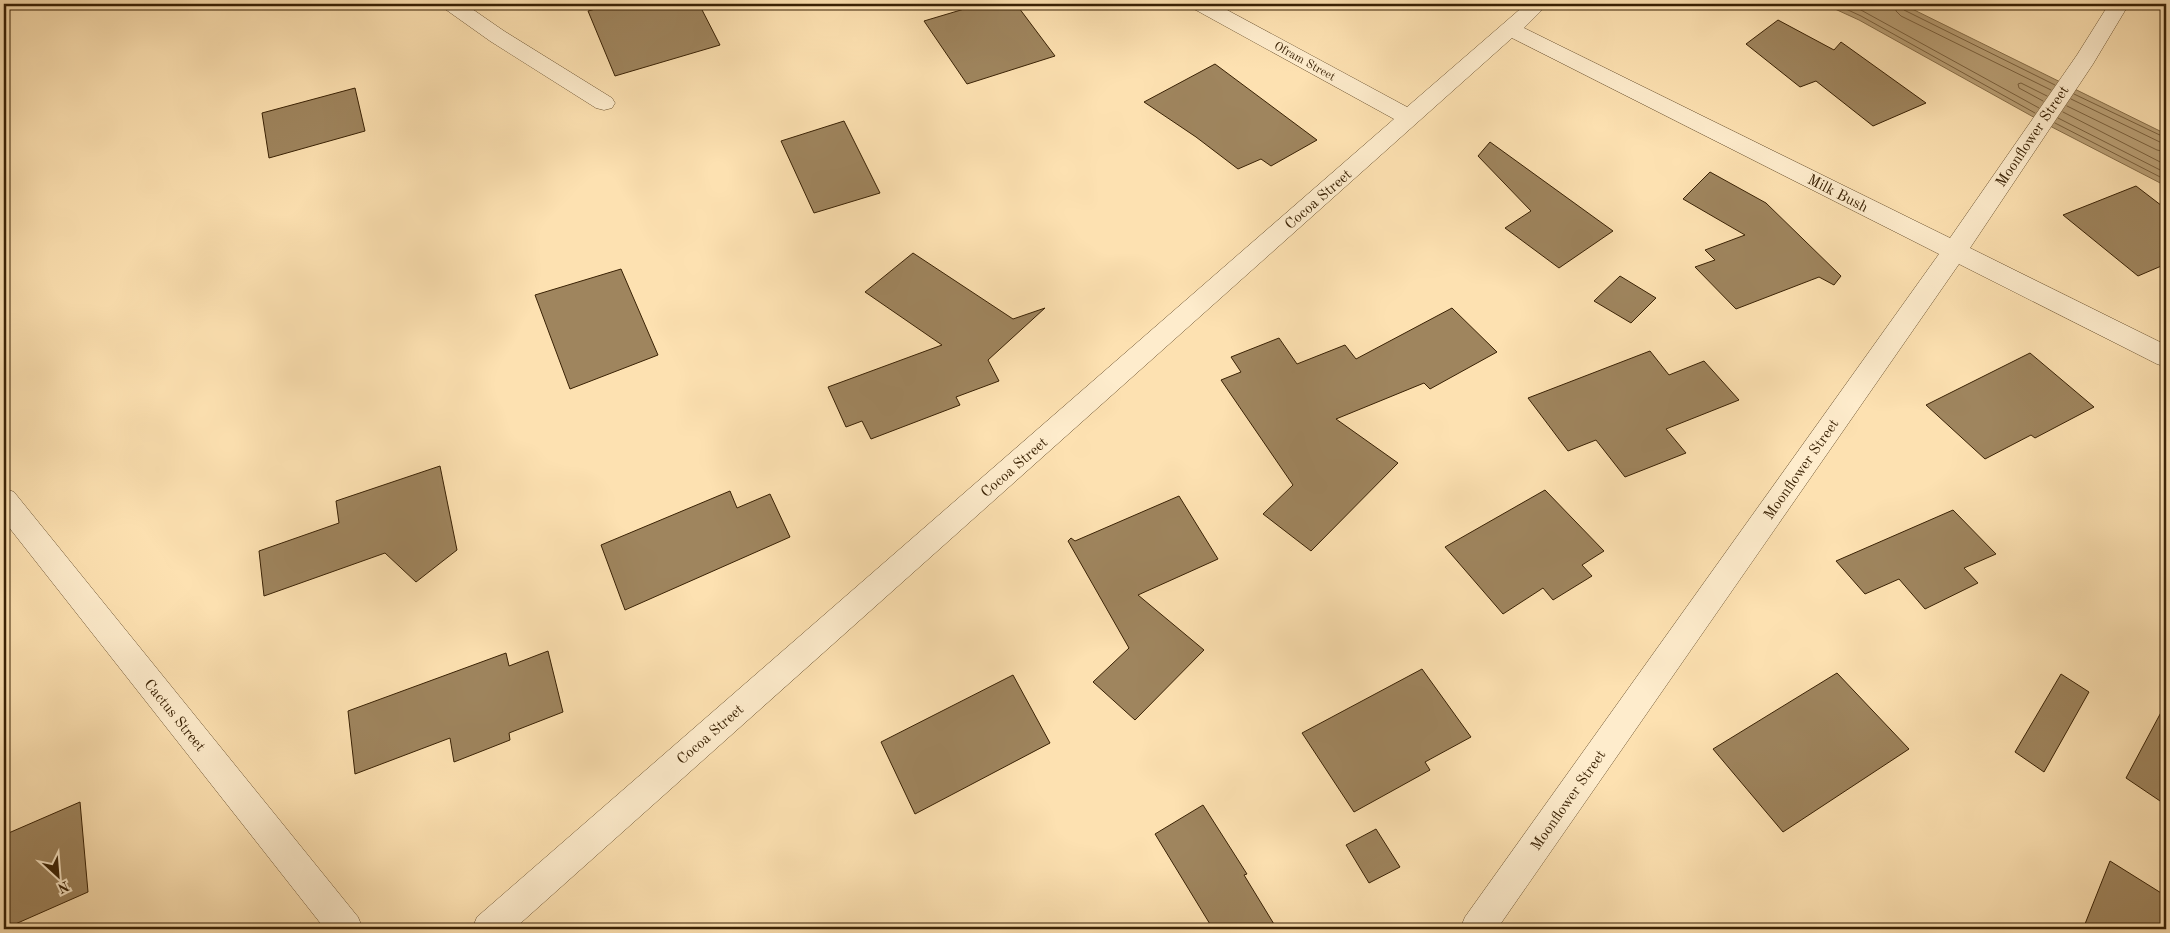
<svg xmlns="http://www.w3.org/2000/svg" width="2170" height="933" font-family="'Old Standard TT',serif">
<rect width="100%" height="100%" fill="#fde1b1"/>
<filter id="stains"><feTurbulence type="fractalNoise" baseFrequency=".004" numOctaves="4"/><feColorMatrix values="0 0 0 0 .2 0 0 0 0 .09 0 0 0 0 .02 0 0 0 .5 -.17"/></filter>
<radialGradient id="worn" r=".72"><stop offset=".6" stop-color="#630" stop-opacity="0"/><stop offset="1" stop-color="#630" stop-opacity=".3"/></radialGradient>
<path fill="#baa076" stroke="#866d48" d="M1824,4h78l264,130v52l-120,-62 -187,-104z"/>
<g fill="none" stroke-linecap="round" stroke-linejoin="round">
<path stroke="#7a603d" stroke-width="1" d="M1835,4l26,12 174,97
M1850,4l189,104
M1895,4l1,7 5,5 150,74
M1901,4l3,6 151,75
M2074,94l92,44
M2071,99l95,46
M2043,101l-24,-13 -1,-4 3,-1 26,13
M2067,106l90,44 9,2
M2063,112l103,53
M2058,118l108,55
M2055,123l111,57"/>
</g>
<path fill="#9f855e" stroke="#392104" d="M614,4h85l21,41 -105,31 -27,-65z
M981,4h35l39,52 -88,28 -43,-63z
M1778,20l56,30 7,-8 85,61 -53,23 -57,-45 -16,6 -54,-43z
M1215,64l102,76 -46,26 -10,-7 -23,10 -42,-32 -52,-35z
M355,88l10,43 -96,27 -7,-45z
M844,121l36,72 -66,20 -33,-72z
M1490,142l123,89 -54,37 -54,-40 26,-17 -53,-55z
M1710,172l56,31 75,73 -7,9 -15,-8 -83,32 -41,-42 20,-7 -10,-10 40,-15 -62,-36z
M2136,186l30,23v55l-28,12 -75,-61z
M913,253l100,66 32,-11 -57,52 11,21 -43,16 4,8 -89,34 -9,-18 -16,6 -18,-40 114,-42 -77,-53z
M621,269l37,86 -88,34 -35,-94z
M1620,276l36,22 -25,25 -37,-22z
M1452,308l45,44 -67,37 -6,-6 -88,36 62,44 -87,88 -48,-37 30,-29 -72,-105 20,-8 -10,-15 48,-19 18,26 48,-19 11,14z
M1650,351l19,24 35,-14 35,39 -73,29 20,24 -61,24 -29,-37 -28,11 -40,-53z
M2030,353l64,54 -59,31 -4,-3 -46,24 -59,-54z
M440,466l17,84 -41,32 -31,-29 -121,43 -5,-45 80,-28 -3,-22z
M1545,490l59,61 -22,14 10,11 -39,24 -10,-12 -40,26 -58,-67z
M730,491l7,17 33,-14 20,43 -165,73 -24,-65z
M1179,496l39,63 -80,36 66,55 -69,70 -42,-38 36,-34 -61,-107 3,-3 4,3z
M1953,510l43,44 -32,14 14,15 -53,26 -26,-30 -34,15 -29,-33z
M548,651l15,61 -54,21 1,7 -56,22 -4,-24 -95,36 -7,-63 158,-58 3,13z
M1422,669l49,68 -46,25 5,8 -76,42 -52,-79z
M1837,673l72,76 -126,83 -70,-83z
M2061,674l28,18 -45,80 -29,-20z
M1013,675l37,68 -135,71 -34,-72z
M2166,703v102l-40,-27z
M80,802l8,90 -84,37v-94z
M1203,805l44,69 -3,1 33,54h-64l-58,-95z
M1376,829l24,38 -31,16 -23,-38z
M2110,861l56,35v33h-83z"/>
<g fill="none" stroke-linecap="round" stroke-linejoin="round">
<g stroke="#6a512f" stroke-width="1">
<path id="minor" d="M442,4h23l39,27 108,67 3,5 -3,5 -8,2 -8,-2 -106,-67 -45,-32z
M1191,4h25l191,103 119,-103h22l-24,24 426,210 127,-183 32,-51h20l-36,60 -123,184 196,97v22l-9,-3 -198,-100 -462,665h-37l5,-12 474,-663 -427,-216 -998,891h-42l5,-12 917,-798 -200,-110z
M4,488l10,4 344,425 5,12h-38l-321,-408z"/>
</g>
<use href="#minor" fill="#feeccc" fill-rule="evenodd"/>
</g>
<g text-anchor="middle" stroke-width="4" stroke-linejoin="round" paint-order="stroke">
<g font-size="12" fill="#392104" stroke="#feeccc">
<text transform="translate(1305 61) rotate(29)" y="4">Ofram Street</text>
</g>
<g font-size="15" fill="#392104" stroke="#feeccc">
<text transform="translate(2032 136) rotate(-56)" y="5">Moonflower Street</text>
<text transform="translate(1838 193) rotate(27)" y="5">Milk Bush</text>
<text transform="translate(1318 199) rotate(-41)" y="5">Cocoa Street</text>
<text transform="translate(1014 467) rotate(-41)" y="5">Cocoa Street</text>
<text transform="translate(1801 469) rotate(-55)" y="5">Moonflower Street</text>
<text transform="translate(175 715) rotate(51)" y="5">Cactus Street</text>
<text transform="translate(710 734) rotate(-41)" y="5">Cocoa Street</text>
<text transform="translate(1568 800) rotate(-55)" y="5">Moonflower Street</text>
</g>
</g>
<rect width="2170" height="933" fill="none" stroke="#fde1b1" stroke-width="20"/>
<rect x="5" y="5" width="2160" height="923" fill="none" stroke="#392104" stroke-width="2.5"/>
<rect x="10" y="10" width="2150" height="913" fill="none" stroke="#392104"/>
<g transform="translate(58 876) rotate(154)" stroke="#feeccc" stroke-width="4" paint-order="stroke">
<path d="M0-4L9 19L0 12L-9 19Z" fill="#392104"/>
<text y="-8" font-size="14" font-weight="bold" text-anchor="middle" fill="#392104">N</text>
</g>
<rect width="100%" height="100%" filter="url(#stains)"/>
<rect width="100%" height="100%" fill="url(#worn)"/>
</svg>
